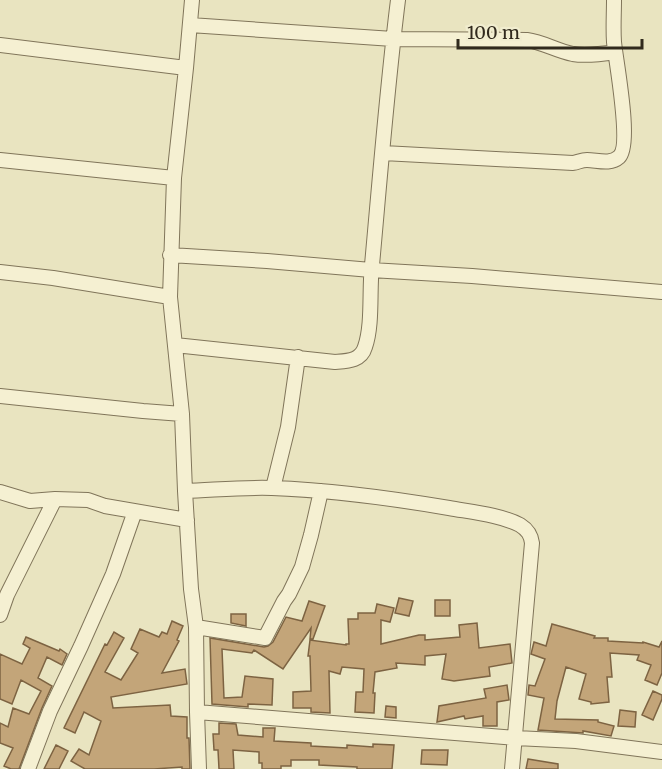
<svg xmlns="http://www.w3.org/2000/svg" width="662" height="769" font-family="Merriweather,serif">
<rect width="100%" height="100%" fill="#e9e4c0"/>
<path fill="#c3a579" stroke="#7d6342" stroke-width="1.5" d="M399,598l14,3 -4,15 -14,-3z
M435,600h15v16h-15z
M309,601l16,5 -12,33h-3l1,-11 -28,41 -29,-19 -2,3 -30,-4 2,49 18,-1 3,-21 28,3 -1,26 -24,-1v3l-36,-3 -2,-66 54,9 4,-1 5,-4 13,-25 16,4z
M377,604l17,4 -4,14 -9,-2v24l38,-9h6v5l35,-3 -1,-12 18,-2 2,25 31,-4 2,19 -23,4 1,9 -36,5 -12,-2 4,-25 -21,2v9l-29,-2 1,5 -22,4 -2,21h2l-1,20 -19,-1 1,-20h7l1,-23 -22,-2 -2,7 -11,-3 1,42 -19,-1v-4h-18v-16l18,-1 -1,-35h-2l2,-16 36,5v-1h3l-1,-25h10v-6h17z
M231,614h15v12l-15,-3z
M172,621l11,5 -6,14 2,1 -17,32 23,-4 2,15 -76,13 2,11 57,-3 1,11 16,1v21h2l1,31h-8v-2l-28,2h-69l-14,-8 8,-12 10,6 12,-34 -17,-9 -9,21 -11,-5 41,-84 2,1 7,-13 10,6 -19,34 16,8 17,-27 -7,-4 9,-20 19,8 3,-5 5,2z
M552,624l43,12 -1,2h14v3l35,2v-1l16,5 3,-6v32l-5,12 -12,-5 6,-15 -14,-5 2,-5 -29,-2 2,24h-5l2,25 -18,2v-2l-12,-3 7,-25 -20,-7 -9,34 -2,18 43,1v2l16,4 -3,10 -28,-5v2l-45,-3 6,-32 -16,-3 1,-10 6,1 10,-27 -14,-5 3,-12 12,4z
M26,637l33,14 1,-2 7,5 -5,11 -15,-8 -9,21 14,8 -10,22 -23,61h-8l-7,-3 9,-18 -13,-5v-20l8,4 5,-19 16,6 12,-23 -20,-11 -9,24 -12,-5v-45l22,10 8,-16 -7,-4z
M507,685l2,15 -12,2v24h-14v-10l-18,3 -1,-3 -27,6 2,-16 47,-8 -2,-9z
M653,691l9,4v4l-9,21 -11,-5z
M386,706l10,1v11l-11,-1z
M620,710l16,2 -1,15 -17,-1z
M219,723l17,1 2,11 25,2v-9h12l-1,13 37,2v3l36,2v-3l26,2v-3l21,1 -2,24h-35v-2l-38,-2v-5h-28v6h-10v3h-19v-6h-3v-11l-26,-2 1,19h-15l-1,-19h-4l-1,-16h6z
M56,745l12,6 -9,18h-15z
M422,750h26l-1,15 -26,-1z
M528,759l30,5v5h-32z"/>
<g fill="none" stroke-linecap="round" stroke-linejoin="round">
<g stroke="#80755a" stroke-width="16">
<path id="minor" d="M192,0l-6,68 -12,110 -4,119 12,117 3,77 6,98 5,38 1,85 2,57
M190,25l203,14 134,1c16,2 30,11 46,14 13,2 29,0 42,-2
M0,45l186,23
M383,153l190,10c5,-1 9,-3 14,-3 10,0 23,5 32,-3 13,-12 -3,-95 -5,-115 -1,-14 0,-28 0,-42
M0,160l174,18
M170,255l97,6 104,9 101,6 190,16
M0,272l53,6 117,19
M175,345l160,17c12,-1 26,-1 30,-15 8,-23 4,-57 7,-82 8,-88 15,-177 26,-265
M0,396l143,15 39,3
M273,488l15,-61 10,-70
M185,491c29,-1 58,-4 87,-3 59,2 118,10 177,20 22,4 52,7 71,17 8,5 11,10 12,18l-20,226
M0,492l30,9 25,-2 33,1 17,6 82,14
M0,615l7,-20 48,-96
M196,627l69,11 19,-37 5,-7 13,-27 9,-32 10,-44
M197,712l319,26 60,3 86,11
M28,769l22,-58 31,-65 32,-72 22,-63"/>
</g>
<use href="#minor" stroke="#f5f0d2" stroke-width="14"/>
</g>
<path d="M458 39v9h184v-9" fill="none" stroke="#312a1d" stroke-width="3"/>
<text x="467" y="39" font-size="18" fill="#312a1d" stroke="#f1edcf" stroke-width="4.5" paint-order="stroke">100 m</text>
</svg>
